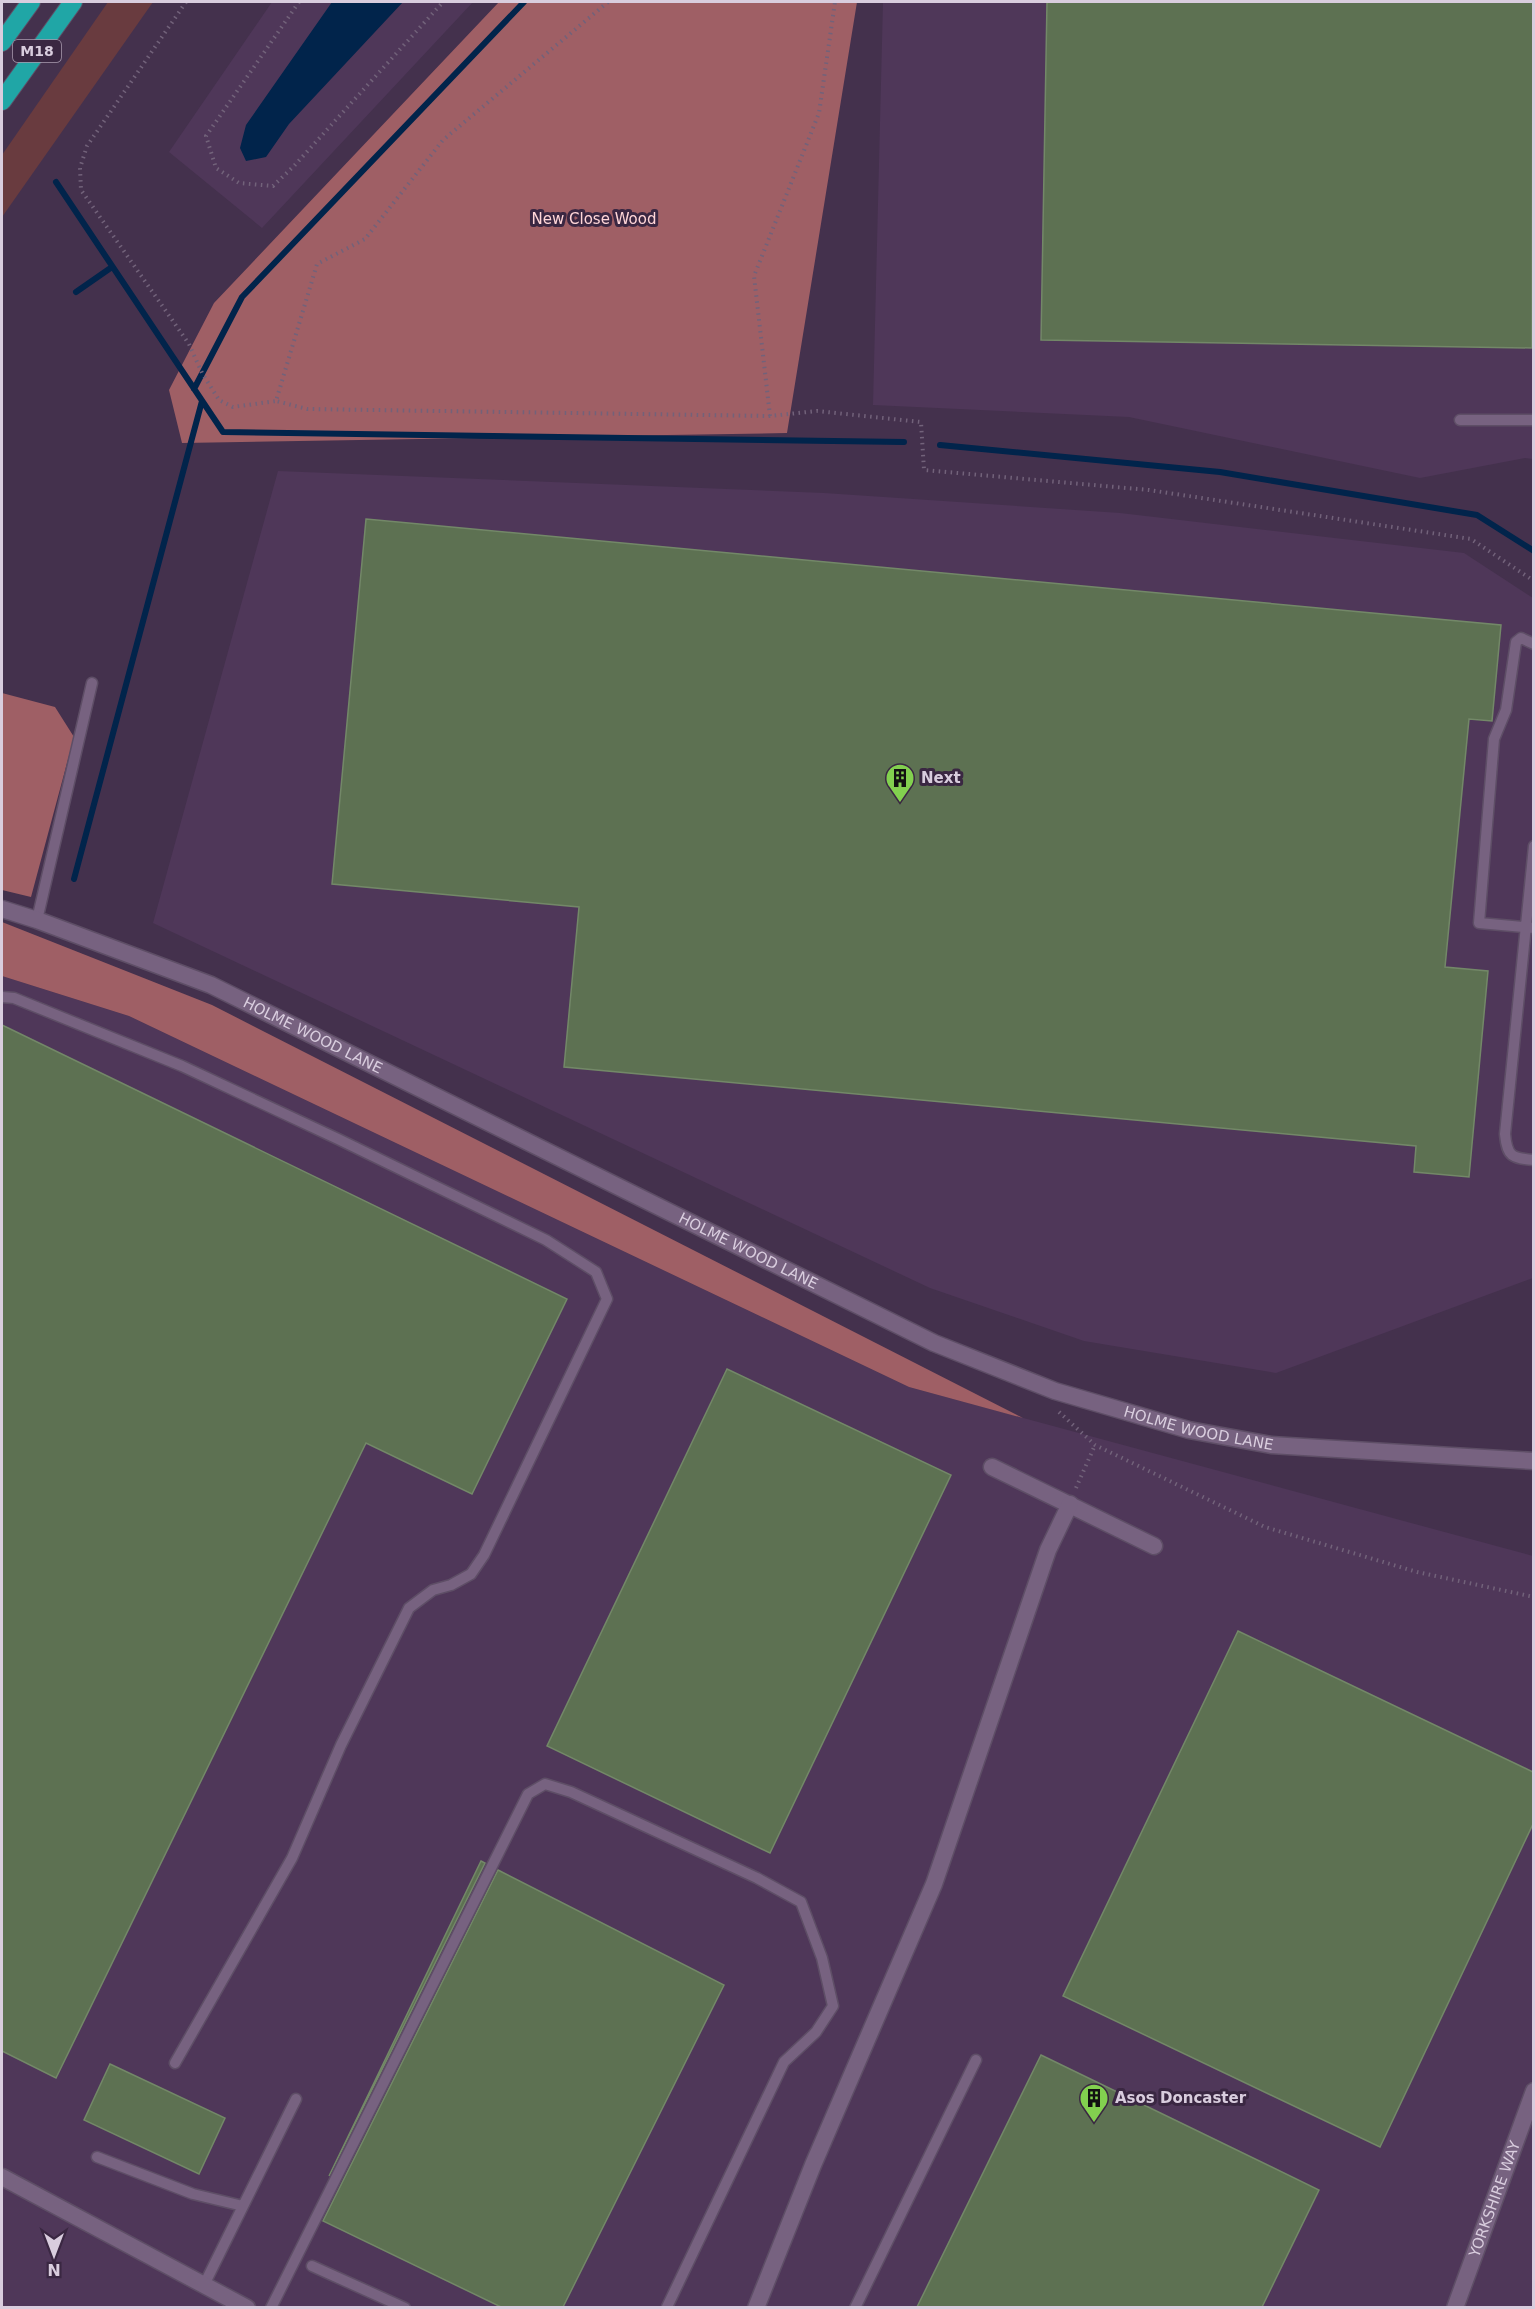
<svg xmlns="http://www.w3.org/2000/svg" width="1535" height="2309" font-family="'DejaVu Sans',sans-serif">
<rect width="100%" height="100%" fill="#44314d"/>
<path fill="#4f3759" d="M272,2h201l-211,226 -93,-76z
M883,2h650v457l-8,-1 -105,20 -291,-61 -256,-12z
M278,471l546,22 296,20 344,40 69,45v680l-257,95 -192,-32 -154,-53 -777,-365z
M2,976l127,40 780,371 624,169v751h-1531z"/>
<path fill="#693b3f" d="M108,2h45l-151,215v-62z"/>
<path fill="#9f5f65" d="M499,2h358l-70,431 -605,10 -13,-53 45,-87z
M2,693l53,14 19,30 -43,160 -29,-7z
M2,922l210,83 811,413 -114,-31 -780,-371 -127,-40z"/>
<path fill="#01244b" d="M332,2h71l-114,122 -23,33 -20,4 -6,-13 6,-23z"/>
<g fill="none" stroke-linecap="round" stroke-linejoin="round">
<path stroke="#01244b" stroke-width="6" d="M56,182l167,250 681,10
M76,292l36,-25
M194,389l48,-92 282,-295
M940,445l280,27 257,43 57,36
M74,879l128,-478"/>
</g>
<path fill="#5d7152" stroke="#738868" stroke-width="1.5" d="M1047,2h486l-1,346 -491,-8z
M366,519l1135,106 -9,96 -23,-2 -24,248 43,4 -19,206 -55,-5 2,-26 -852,-79 15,-160 -247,-23z
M2,1025l565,274 -95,195 -106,-51 -310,635 -54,-27z
M727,1369l224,106 -181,378 -223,-107z
M1238,1631l295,141v52l-153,323 -317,-151z
M481,1861l4,2 -156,313z
M498,1870l226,115 -161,322h-62l-178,-86z
M1041,2055l278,135 -57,117h-345z
M110,2064l115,54 -26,56 -115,-54z"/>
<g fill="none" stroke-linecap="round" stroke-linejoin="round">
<g stroke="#5e4e66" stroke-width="13">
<path id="service" d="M1460,420h74
M1534,644l-13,-6 -5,4 -10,68 -12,29 -15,184 55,5
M1534,846l-29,288c2,23 7,24 29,26
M37,920l55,-237
M2,997l12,1 168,68 156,73 208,101 50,32 11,27 -123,256 -13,19 -20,11 -18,5 -24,18 -68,137 -49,113 -117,205
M97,2157l96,37 50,12
M312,2266l93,42
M204,2285l92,-186
M271,2308l257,-514 17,-10 26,8 186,86 44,24 21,56 11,48 -17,26 -32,30 -117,245
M855,2308l121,-248"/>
</g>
<g stroke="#5e4e66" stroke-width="19">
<g id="minor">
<path id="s1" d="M2,909l35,11 174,65 723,358 121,48 134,39 82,15 263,16"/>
<path d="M992,1467l162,79"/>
<path d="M2,2177l245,131"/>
<path d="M756,2308l57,-143 121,-281 114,-334 22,-46"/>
<path id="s2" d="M1455,2308l79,-217"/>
</g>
</g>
<g stroke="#5e4e66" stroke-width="20">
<path id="motorway" d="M2,42l29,-40
M2,101l71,-99"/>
</g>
<path stroke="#72627a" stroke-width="4" stroke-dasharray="1.5 4.5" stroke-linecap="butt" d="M186,2l-99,144 -7,22 1,22 108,154 13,29 17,27 14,7 43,-6
M299,2l-93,134 10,32 23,15 34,3 21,-20 149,-164
M608,2l-165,138 -78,99 -48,25 -41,137 31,8 463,7 47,-5 104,11 3,48 225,20 322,49 63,42
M770,416l-16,-140 65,-163 16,-111
M1059,1412l36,33 170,82 152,45 117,25
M1076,1488l19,-43"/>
<use href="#service" stroke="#776280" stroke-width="10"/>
<use href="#minor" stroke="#776280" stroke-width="16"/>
<use href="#motorway" stroke="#20a6a6" stroke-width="18"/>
</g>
<defs>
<g id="building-pin" transform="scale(1.5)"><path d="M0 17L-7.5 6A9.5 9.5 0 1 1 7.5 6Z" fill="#82d04f" stroke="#3a2742"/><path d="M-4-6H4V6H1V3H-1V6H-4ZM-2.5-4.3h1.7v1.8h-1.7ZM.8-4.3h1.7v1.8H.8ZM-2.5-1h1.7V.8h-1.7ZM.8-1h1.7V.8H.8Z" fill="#111"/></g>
</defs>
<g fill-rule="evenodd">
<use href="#building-pin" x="900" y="778"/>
<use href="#building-pin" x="1094" y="2098"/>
</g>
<g text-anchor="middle" stroke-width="6" stroke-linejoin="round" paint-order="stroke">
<rect fill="#3a2742" stroke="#a99baf" stroke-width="1.5" x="13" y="40" width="48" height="22" rx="4.5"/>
<g font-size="14" font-weight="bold" fill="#d9cdde">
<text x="37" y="56">M18</text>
</g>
<g font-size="15" fill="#ffd6d8" stroke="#3a2742">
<text x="594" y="224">New Close Wood</text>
</g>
<g font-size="15" font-weight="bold" fill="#d9cdde" stroke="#3a2742" text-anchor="start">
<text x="921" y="783">Next</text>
<text x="1115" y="2103">Asos Doncaster</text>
</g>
<g font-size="15" fill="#d9cdde" stroke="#3a2742">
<text dy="5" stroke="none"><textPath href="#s1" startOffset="336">HOLME WOOD LANE</textPath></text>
<text dy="5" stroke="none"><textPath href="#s1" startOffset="822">HOLME WOOD LANE</textPath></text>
<text dy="5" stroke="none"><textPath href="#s1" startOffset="1308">HOLME WOOD LANE</textPath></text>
<text dy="5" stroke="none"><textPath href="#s2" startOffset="116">YORKSHIRE WAY</textPath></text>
</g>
</g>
<rect width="1535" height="2309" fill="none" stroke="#d9cdde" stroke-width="6"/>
<g transform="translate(54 2255) rotate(180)" stroke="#3a2742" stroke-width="4.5" paint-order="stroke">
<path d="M0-4.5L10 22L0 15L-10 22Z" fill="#d9cdde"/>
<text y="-9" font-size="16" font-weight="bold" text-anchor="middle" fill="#d9cdde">N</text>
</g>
</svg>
